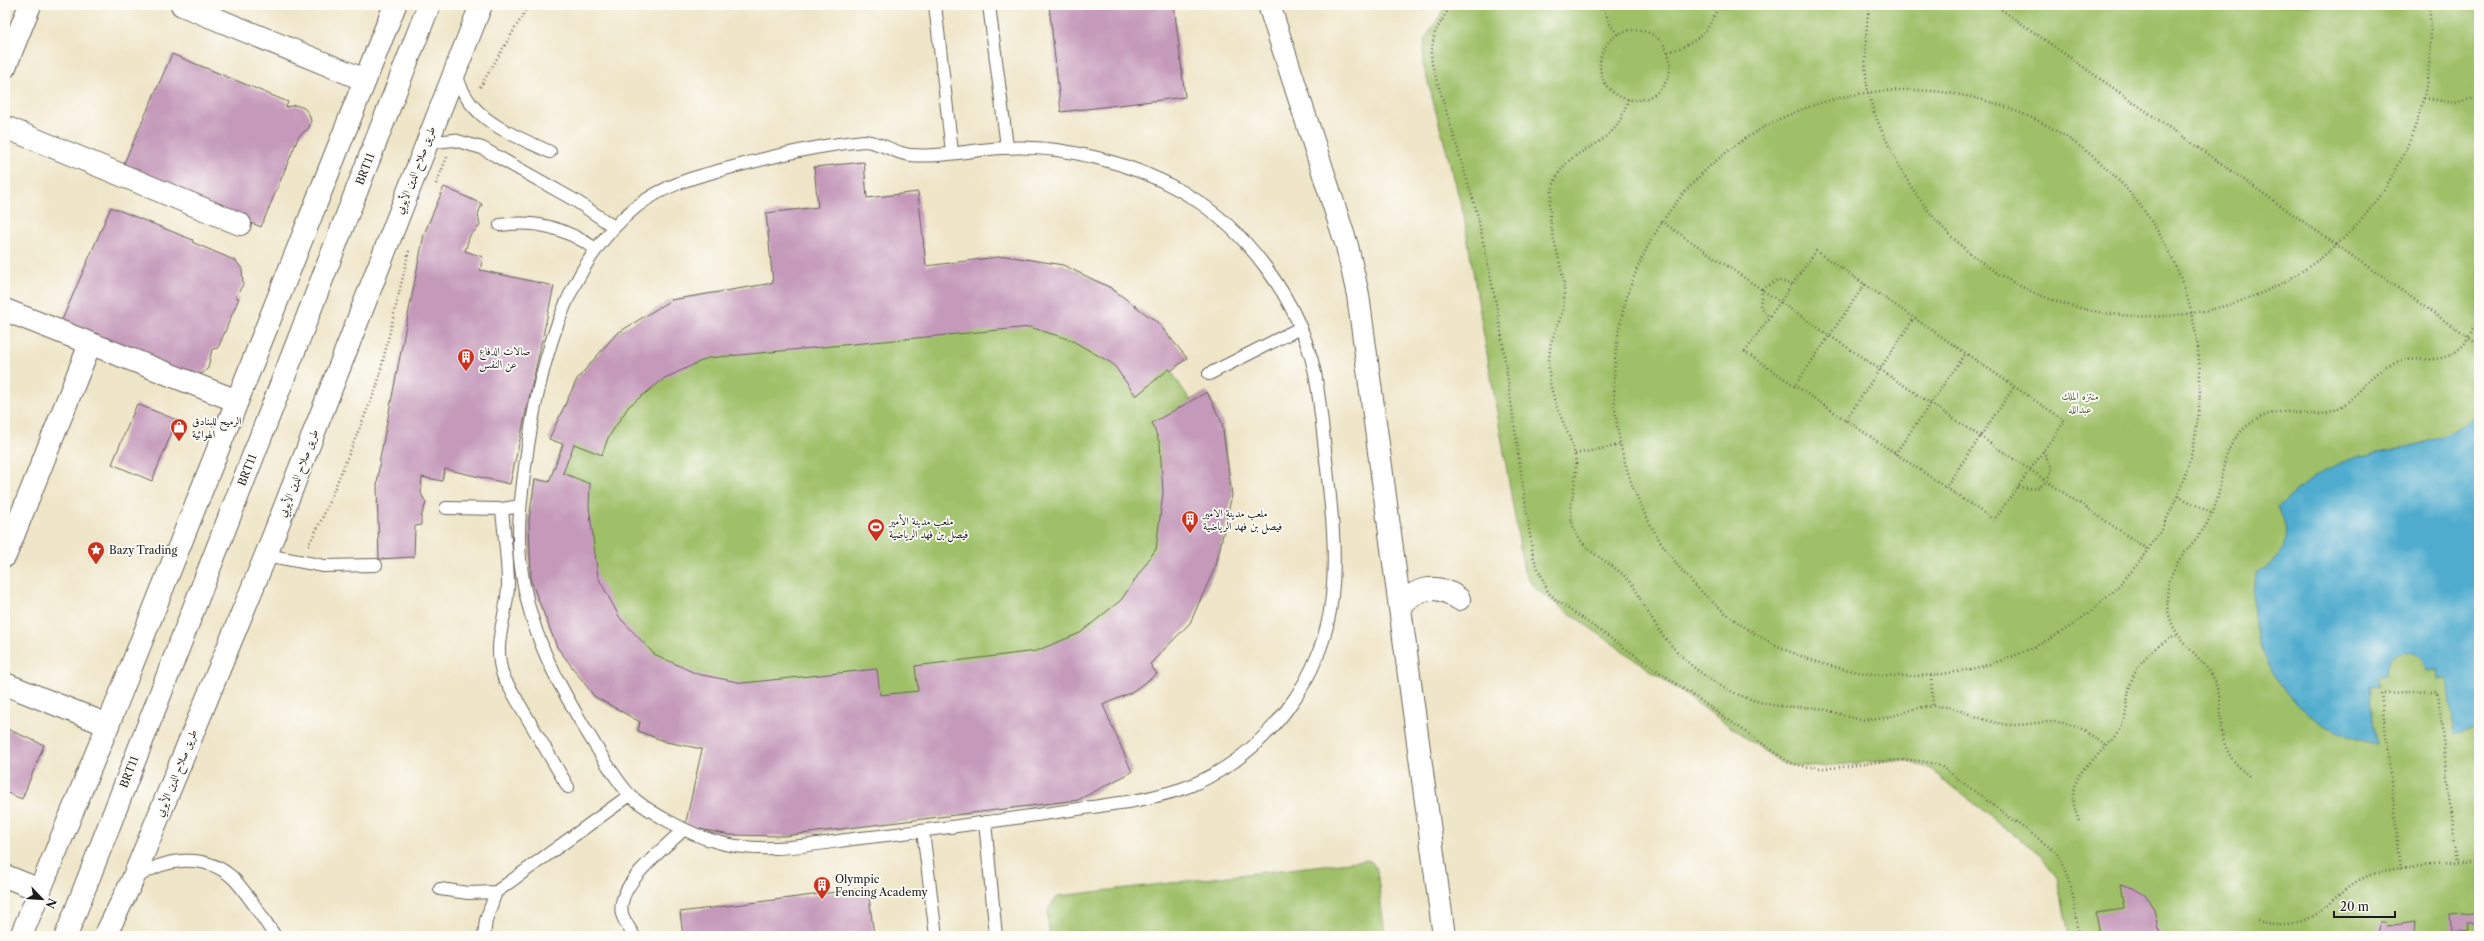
<svg xmlns="http://www.w3.org/2000/svg" width="2484" height="941" font-family="'Libre Caslon Text',Amiri,serif">
<rect width="100%" height="100%" fill="#fdfcf7"/>
<filter id="ink" filterUnits="userSpaceOnUse"><feTurbulence type="fractalNoise" baseFrequency=".025" numOctaves="2"/><feDisplacementMap in="SourceGraphic" scale="8" xChannelSelector="R" yChannelSelector="G"/><feConvolveMatrix kernelMatrix="1 2 1 2 8 2 1 2 1" color-interpolation-filters="sRGB"/></filter>
<filter id="wash" filterUnits="userSpaceOnUse"><feTurbulence type="fractalNoise" baseFrequency=".012" numOctaves="4" result="noise"/><feDisplacementMap in="SourceGraphic" scale="16" xChannelSelector="R" yChannelSelector="G"/><feGaussianBlur stdDeviation="0.9" result="paint"/><feColorMatrix in="noise" values="0 0 0 0 0 0 0 0 0 0 0 0 0 0 0 0 0 1.4 0 .05"/><feComposite in="paint" operator="in"/></filter>
<g filter="url(#wash)">
<rect width="100%" height="100%" fill="#efe5c8"/>
<path fill="#9fc068" stroke="#5e6e42" d="M1447,5h1032v931h-410l-11,-57 -16,-22 -109,-86 -22,-10 -16,-1 -84,7 -28,-3 -249,-176 -10,-17 -61,-359 -40,-148 2,-25z
M1063,265l48,23 47,35 29,35 -16,13 19,29 17,-8 15,31 10,72 -16,70 -26,58 -40,41 7,10 -27,19 -27,12 29,67 -54,28 -294,36 -82,-87 -36,-7 -28,-11 2,-9 -46,-26 -63,-115 -2,-62 6,-40 14,3 14,-38 -14,-5 28,-60 39,-45 55,-34 102,-17z
M1366,860l5,1 6,9 8,66h-335c-2,-18 -7,-27 9,-40z"/>
<path fill="#50acce" stroke="#366475" d="M2479,413v314l-25,8 -7,-56 -9,1 -1,-10 -9,1c-6,-20 -23,-25 -39,-12l-4,17 -8,1 1,9 -9,1 7,57c-87,-19 -132,-84 -121,-171 29,-12 39,-38 23,-65 22,-21 44,-40 73,-49 10,-4 22,-5 33,-7 35,-7 68,-15 95,-39z"/>
<g id="blocks">
<path fill="#c499ba" d="M1049,5h125l11,92 -124,15z
M172,54l116,48 -2,5 10,-2 8,3 5,6 2,7 -2,7 -10,8 -38,91 -140,-57z
M864,162l3,36 51,-6 8,74 80,-10 57,9 48,23 47,35 29,35 -16,13 -2,-2 -33,27 -23,-32 -42,-24 -41,-13 -322,31 -43,20 -36,28 -21,32 -6,17 -28,-11 -11,29 27,11 -1,22 9,71 22,41 34,36 43,20 46,9 134,-14 3,26 38,-4 -3,-25 121,-15 44,-18 41,-33 35,-51 7,-56 -3,-49 -8,-21 55,-31 15,31 10,72 -16,70 -26,58 -40,41 7,10 -27,19 -27,12 29,67 -54,28 -294,36 -54,-1 -45,-9 17,-77 -36,-7 -28,-11 2,-9 -46,-26 -37,-49 -26,-66 -2,-62 6,-40 14,3 14,-38 -14,-5 28,-60 39,-45 55,-34 102,-17 -7,-70 52,-6 -4,-40z
M444,187l38,17 -4,10 2,12 -10,9 -5,16 18,6 -3,13 74,16 -44,198 -65,-15 -3,12 -20,-4 -1,16 5,10 -5,14v8l-6,1 -1,31 -35,2 -2,-73 3,-28 44,-224z
M111,207l82,33 -1,2 44,19 6,8 1,16 -8,12 4,1 -21,50 -6,1 -4,19 -5,5 -8,3 -136,-49z
M137,404l40,16 -25,61 -40,-17z
M5,728l39,17 -22,54 -17,-7z
M2120,884l13,4 12,7 9,14 4,20 6,7h-64l-4,-23 28,-4z
M868,888l6,48h-191l-3,-24z
M2465,914l1,2 13,-2v13l-6,-3h-6l1,7 -17,2 -1,-18z
M2380,922h6l1,4 28,-4 -1,12 -38,2z"/>
</g>
</g>
<g filter="url(#ink)">
<use href="#blocks" fill-opacity="0" stroke="#666258" stroke-width="1"/>
<g fill="none" stroke-linecap="round" stroke-linejoin="round">
<g stroke="#666258" stroke-width="14">
<path id="service" d="M935,5l17,147
M989,5l18,142
M456,72c11,48 54,61 94,80
M864,141c18,1 31,13 47,14 30,3 63,-6 93,-7 57,-4 129,15 179,44 64,37 116,108 132,181 5,28 8,58 11,87 5,45 11,91 6,136 -8,82 -65,157 -140,189 -19,8 -39,12 -58,16 -91,13 -182,27 -273,37 -48,6 -100,18 -147,3 -23,-6 -70,-31 -86,-48 -14,-16 -25,-35 -36,-53 -36,-58 -65,-112 -72,-181 -3,-31 1,-62 5,-92 12,-90 36,-200 111,-260 29,-23 62,-31 97,-40 44,-12 86,-22 131,-26z
M425,143l29,-3 28,8 94,53 38,26
M500,225c37,-5 65,3 96,24
M1209,374l91,-46
M446,508l56,1 18,-3
M502,509c2,25 6,51 6,76 -1,35 -17,58 -4,93l64,109
M266,555l58,11 52,-1
M985,822l11,114
M923,831l13,105
M136,878c28,-20 69,-26 97,0 16,17 29,39 42,58
M440,889l28,4 28,-1
M484,936l2,-16 10,-28 134,-97
M634,936c-4,-7 -10,-15 -12,-22 -7,-29 44,-67 62,-85"/>
</g>
<g stroke="#666258" stroke-width="24">
<path id="minor" d="M182,5l183,75
M5,67l25,-62
M5,127l235,97
M5,310l232,91
M5,556l85,-212
M5,684l103,41
M5,876l35,14"/>
</g>
<g stroke="#666258" stroke-width="24">
<path id="secondary" d="M1269,5l78,241 11,49 86,641
M1400,608c15,-22 38,-25 59,-9
M66,936l363,-931"/>
</g>
<g stroke="#666258" stroke-width="24">
<path id="primary" d="M21,936l87,-211 287,-720
M105,936l27,-55 134,-326 215,-550"/>
</g>
<path stroke="#666258" stroke-width="2.5" stroke-dasharray="1 3" stroke-linecap="butt" d="M1451,5l-16,27 -4,21 1,11 45,149 22,105 34,238 15,36 9,9 232,161c50,19 104,-16 153,5l114,85c18,25 18,54 22,84
M1602,5l8,19 8,11
M1869,5c-3,27 -6,59 -1,86 5,26 25,64 38,87 109,185 376,184 485,0 31,-52 45,-113 38,-173
M1995,5l484,340
M1600 65a35 35 0 1 1 70 0a35 35 0 1 1-70 0Z
M1668,52c26,-7 43,-21 50,-47
M480,87l49,-82
M1614 383a293 293 0 1 1 586 0a293 293 0 1 1-586 0Z
M2424,98l30,5 25,-6
M1628,99c-3,12 -8,24 -17,33 -22,22 -47,19 -58,55 -12,39 14,76 11,114 -1,16 -9,28 -13,42 -2,12 -3,26 -1,38 4,31 24,55 26,83 1,23 -10,43 -2,65 11,26 38,32 55,52 8,8 11,19 17,28 7,13 15,25 25,36 26,30 63,53 102,60 16,3 33,1 49,4 13,2 24,9 37,10 31,4 50,-13 75,-13 25,0 45,15 69,18 16,3 32,-2 49,-2 20,-1 38,12 54,24
M436,184l11,-27
M1661,221l119,81 -35,50 249,168 71,-99 -249,-170 -36,51c122,83 246,164 368,248
M1762,289l16,-9 14,5
M1762,289l-2,17 9,11
M1794,387l71,-103
M1845,421l69,-103
M1575,454l45,-9
M1895,454l71,-101
M2018,487l18,2 11,-8 5,-13 -9,-17
M1945,488l69,-101
M2178,496l35,18
M308,546l13,-25 56,-135 32,-135
M1931,676l2,30
M2249,776c-45,-36 -16,-64 -38,-101 -8,-15 -23,-26 -32,-39 -17,-23 -15,-55 1,-77 10,-14 22,-25 30,-41 15,-27 7,-61 30,-85 11,-13 31,-23 48,-21 15,1 26,5 41,0 28,-8 37,-38 64,-49 21,-8 46,3 65,-13 12,-9 16,-24 21,-38
M2079,821c-21,-52 19,-55 40,-91 7,-11 8,-22 9,-35 4,-29 24,-49 50,-60
M2401,869l-20,-176 57,-2 18,173
M2257,921c67,16 69,-33 119,-48 32,-9 70,-7 103,-12"/>
<use href="#service" stroke="#fff" stroke-width="12"/>
<use href="#minor" stroke="#fff" stroke-width="22"/>
<use href="#secondary" stroke="#fff" stroke-width="22"/>
<use href="#primary" stroke="#fff" stroke-width="22"/>
</g>
</g>
<defs>
<g id="building-pin" transform="scale(0.9)"><path d="M0 17L-7.5 6A9.5 9.5 0 1 1 7.5 6Z" fill="#c8321e" stroke="#fdfcf7"/><path d="M-4-6H4V6H1V3H-1V6H-4ZM-2.5-4.3h1.7v1.8h-1.7ZM.8-4.3h1.7v1.8H.8ZM-2.5-1h1.7V.8h-1.7ZM.8-1h1.7V.8H.8Z" fill="#fff"/></g>
<g id="shop-pin" transform="scale(0.9)"><path d="M0 17L-7.5 6A9.5 9.5 0 1 1 7.5 6Z" fill="#c8321e" stroke="#fdfcf7"/><path d="M-5-2.5h2.3a2.7 3.5 0 0 1 5.4 0H5L5.5 6h-11ZM-1.5-2.5h3a1.5 2.3 0 0 0-3 0Z" fill="#fff"/></g>
<g id="stadium-pin" transform="scale(0.9)"><path d="M0 17L-7.5 6A9.5 9.5 0 1 1 7.5 6Z" fill="#c8321e" stroke="#fdfcf7"/><path d="M0-5a6.5 5 0 1 0 0 10a6.5 5 0 1 0 0-10ZM-3.5-1.8h7v3.6h-7Z" fill="#fff"/></g>
<g id="sight-pin" transform="scale(0.9)"><path d="M0 17L-7.5 6A9.5 9.5 0 1 1 7.5 6Z" fill="#c8321e" stroke="#fdfcf7"/><path d="M0-6L1.8-2.2L6-1.7L2.9 1.2L3.7 5.4L0 3.3L-3.7 5.4L-2.9 1.2L-6-1.7L-1.8-2.2Z" fill="#fff"/></g>
</defs>
<g fill-rule="evenodd">
<use href="#building-pin" x="466" y="357"/>
<use href="#shop-pin" x="179" y="427"/>
<use href="#building-pin" x="1190" y="519"/>
<use href="#stadium-pin" x="876" y="527"/>
<use href="#sight-pin" x="96" y="550"/>
<use href="#building-pin" x="822" y="885"/>
</g>
<g text-anchor="middle" stroke-width="3.5" stroke-linejoin="round" paint-order="stroke">
<g font-size="11" fill="#1c1c1c" stroke="#fdfcf7">
<text transform="translate(365 169) rotate(-69)" y="4">BRT11</text>
<text transform="translate(415 170) rotate(-69)" y="4">طريق صلاح الدين الأيوبي</text>
<text transform="translate(247 470) rotate(-69)" y="4">BRT11</text>
<text transform="translate(298 473) rotate(-69)" y="4">طريق صلاح الدين الأيوبي</text>
<text transform="translate(129 772) rotate(-69)" y="4">BRT11</text>
<text transform="translate(176 773) rotate(-68)" y="4">طريق صلاح الدين الأيوبي</text>
</g>
<g font-size="11" fill="#1c1c1c" stroke="#fdfcf7" text-anchor="start">
<text x="479" y="355">صالات الدفاع<tspan x="479" dy="13">عن النفس</tspan></text>
<text x="192" y="425">الرميح للبنادق<tspan x="192" dy="13">الهوائية</tspan></text>
<text x="1203" y="517">ملعب مدينة الامير<tspan x="1203" dy="13">فيصل بن فهد الرياضية</tspan></text>
<text x="889" y="525">ملعب مدينة الأمير<tspan x="889" dy="13">فيصل بن فهد الرياضية</tspan></text>
<text x="109" y="554">Bazy Trading</text>
<text x="835" y="883">Olympic<tspan x="835" dy="13">Fencing Academy</tspan></text>
</g>
<g font-size="11" fill="#505e3a" stroke="#fdfcf7">
<text x="2080" y="400">منتزه الملك<tspan x="2080" dy="13">عبدالله</tspan></text>
</g>
</g>
<rect width="2484" height="941" fill="none" stroke="#fdfcf7" stroke-width="20"/>
<g transform="translate(42 899) rotate(115)" stroke="#fdfcf7" stroke-width="3" paint-order="stroke">
<path d="M0-3L7 15L0 10L-7 15Z" fill="#1c1c1c"/>
<text y="-6" font-size="11" font-weight="bold" text-anchor="middle" fill="#1c1c1c">N</text>
</g>
<path d="M2334 911v6h61v-6" fill="none" stroke="#1c1c1c" stroke-width="2"/>
<text x="2340" y="911" font-size="12" fill="#1c1c1c" stroke="#fdfcf7" stroke-width="3" paint-order="stroke">20 m</text>
</svg>
